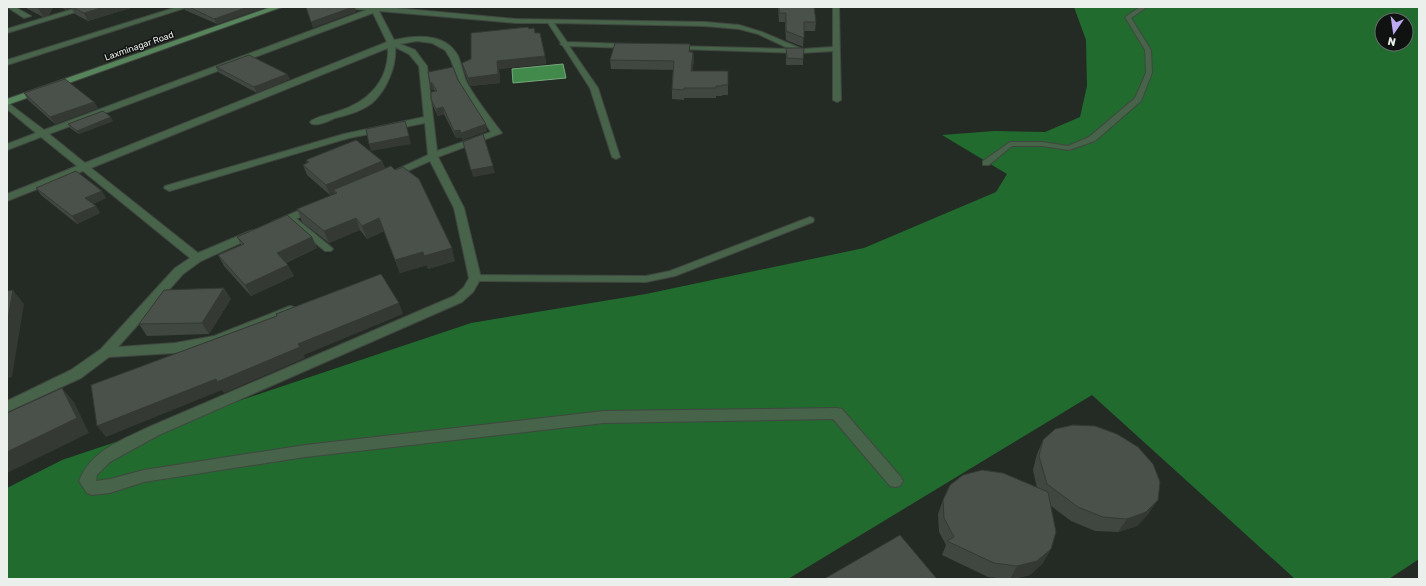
<svg xmlns="http://www.w3.org/2000/svg" width="1426" height="586" font-family="Rubik,sans-serif">
<rect width="100%" height="100%" fill="#242b24"/>
<path fill="#216b2f" fill-rule="evenodd" d="M1074,7h345v552l-30,20h-94l-203,-184 -304,184h-781v-91l55,-28 409,-137 175,-29 218,-46 132,-56 11,-18 -65,-39 52,-4 51,1 35,-15 7,-31 -1,-46zM1382,20h24v24h-24z"/>
<path fill="#42894c" stroke="#75a87c" d="M563,64l3,14 -53,5 -1,-14z"/>
<g fill="none" stroke-linecap="round" stroke-linejoin="round">
<g stroke="#404740" stroke-width="2">
<path id="lane" d="M833,7h6l2,93 -4,2 -4,-2v-49l-32,2 -124,-4 -3,-2 1,-1 115,3 -32,-15 -19,-5 -34,-3 -151,-3 13,19 60,2 3,2 -3,2 -58,-2 29,42 22,69 -4,2 -4,-2 -22,-69 -27,-42 -3,-2 1,-1 -13,-20h-32l-3,-2 3,-2 189,3 34,3 23,7 40,17 31,-2z
M1140,7h7l-16,11 20,32 1,23 -11,28 -46,40 -26,9 -27,-4h-30l-23,19h-6v-4l27,-19h32l26,4 21,-9 46,-39 11,-25 -1,-23 -20,-33z
M290,215l3,1 38,31 2,2 -2,2h-6l-38,-31 -1,-2z
M810,217l3,1 1,2 -1,2 -138,54 -29,6 -171,-1 -5,-3 5,-3 171,1 24,-5z"/>
</g>
<g stroke="#404740" stroke-width="2">
<path id="street" d="M7,7h8l16,9 -7,2z
M80,7h12l-85,26v-4z
M177,7h11l-181,58v-5z
M349,7h36l131,12 4,2 -4,2 -137,-12 15,29c22,-5 52,-7 64,16 4,9 5,20 10,29 10,17 22,32 34,48l-64,24 26,51 17,70 -8,14 -11,10 -303,133 -49,27 -13,13 -1,6 14,-2 34,-9 161,-25 299,-34 233,-3 5,1 58,67 3,5 -3,5 -5,1 -5,-1 -57,-67 -229,4 -299,34 -161,25 -34,11 -18,2 -5,-2 -8,-12c12,-31 43,-41 70,-54l305,-131 10,-9 5,-9 -15,-70 -24,-47 -36,16h-8l-1,-2 43,-20 -3,-32 -76,15 -176,52 -4,1 -5,-3 1,-2 179,-52 80,-17 -5,-51 -10,-12 -14,-7c2,19 -9,44 -23,56 -10,8 -24,12 -37,15 -7,3 -16,8 -23,6l-2,-2c6,-6 19,-7 26,-10 31,-9 53,-30 52,-64l-297,120 107,85 52,-22 4,-1 5,3 -1,2 -57,26 -18,13 -65,73 57,-4 39,-7 76,-30 4,1 2,3 -2,3 -78,32 -41,8 -66,4 -28,21 -74,34v-11l64,-31 30,-21 74,-81 15,-10 -107,-87 -76,30v-7l70,-28 -36,-29 -34,13v-6l29,-11 -29,-24v-7l37,28 322,-120 -13,-1zM373,13l14,29 -302,121 -36,-29zM417,41l15,2 13,7 5,8 11,28 30,46 -54,19 -10,-85 -12,-16 -15,-6z
M314,204l4,1 1,2 -1,2 -38,17h-8l-1,-2 1,-2z"/>
</g>
<g stroke="#404740" stroke-width="2">
<path id="secondary" d="M271,7h11l-275,98v-6z"/>
</g>
<use href="#lane" fill="#476349" fill-rule="evenodd"/>
<use href="#street" fill="#476349" fill-rule="evenodd"/>
<use href="#secondary" fill="#56845b" fill-rule="evenodd"/>
</g>
<path fill="#404640" d="M24,7h29l-4,8 -6,2z
M61,7h73l-46,14 -13,-7 -4,-6 -5,2z
M184,7h82l-49,17 -32,-14z
M778,7h36l2,15 -1,9h-11l-1,16 -17,-7 -1,-18h-6z
M529,29l6,4 10,23 1,8 -47,5 1,14 -30,3 -6,-15 -2,-8 9,-4z
M690,44v8h3l1,9 -2,10 36,14v10h-6v1h-6v2h-32v2l-12,-1v-10l1,-19 -62,-1 -1,-9z
M786,48l17,11v6h-17z
M216,67l71,7 3,5 -33,14 -39,-21z
M458,80l29,51 -25,9v-3l-6,1 -12,-24 -6,2 -5,-10 -2,-7 4,-8 -1,-1h-3l-1,-7z
M24,93l70,9 4,6 -43,16 -27,-24z
M113,121l-34,13 -9,-6 -2,-4z
M306,160l76,1 3,7 70,93 -27,8 -1,-4 -27,8 -16,-42 -17,8 -7,-9 -31,13 -27,-21 -5,-13 38,-15v-1l-5,2 -23,-20 -4,-10 4,-2z
M36,188l70,10 -13,6 3,2 4,7 -23,11 -36,-29z
M237,237h75l5,11 -31,15 8,13 -43,20 -27,-30 -6,-11 23,-10z
M231,299l-22,35 -62,2 -8,-12z
M1043,440l106,73 -12,13 -19,6 -23,-1 -24,-10 -20,-15 -8,57 -13,12 -17,4h-8l-17,-2 -46,-22 4,-10 -7,-13 -1,-18 5,-14 94,-12 -4,-18 4,-16z"/>
<path fill="#343934" d="M42,7h11l-4,8 -6,2 -5,-9z
M65,7h6v1l-5,2z
M104,7h30l-46,14 -4,-8z
M248,7h18l-49,17 -3,-5z
M353,7h2l1,5 -43,16 -2,-6z
M693,52l1,9 -3,19v-9z
M545,56l1,8 -47,5 1,14 -30,3 -2,-8 29,-17z
M287,74l3,5 -33,14 -3,-6z
M430,83h2l2,7h-3z
M94,102l4,6 -43,16 -5,-7z
M443,107l1,7 -6,2 -2,-7z
M111,117l2,4 -34,13 -2,-3z
M405,121l6,23 -40,7 -2,-7z
M486,124l1,7 -25,9 -1,-7z
M460,130l2,7 -6,1 -2,-7z
M382,161l4,10 -53,19 2,3 -5,2 -4,-10z
M493,166l2,7 -22,4 -2,-7z
M102,191l4,7 -16,7 -5,-7z
M96,206l4,7 -23,11 -5,-8z
M356,218l4,12 -31,13 -5,-12z
M379,218l5,13 -17,8 -5,-13z
M312,237l5,11 -35,16 -5,-11z
M452,248l3,13 -27,8 -4,-13z
M423,252l4,13 -27,8 -5,-13z
M288,265l6,11 -43,20 -6,-11z
M224,288l7,11 -22,35 -7,-11z
M13,290l11,14 -12,73 -5,1v-54z
M399,303l4,11 -99,41 1,3 -81,35 -2,-3 -116,47 -9,-11 119,-47 82,-35z
M62,388l12,14 15,31 -82,40v-21z
M1158,500l-9,13 -12,13 -19,6 9,-13z
M1051,549l-8,14 -13,12 -20,4 7,-13z"/>
<path fill="#4a514a" stroke="#343934" d="M72,7h32l-20,6z
M189,7h59l-34,12z
M306,7h47l-42,15z
M779,7h35l2,15h-12v16l-18,-7v-18h-7z
M528,27l1,2 5,-1 1,5h5l5,23 -48,5 1,13 -30,4 -6,-15 9,-4v-26z
M615,43l75,1 -1,8h4l-2,19h37v14h-6v1h-6v2h-32v2l-12,-1 2,-28 -64,-1z
M786,48h18l-1,11 -16,-1z
M249,55l38,19 -33,13 -38,-20z
M453,67l5,13 28,44 -25,9 -1,-3 -6,1 -11,-24 -7,2 -5,-10v-7l6,-1 -5,-8h-2l-2,-11z
M65,79l29,23 -44,15 -26,-24z
M103,111l8,6 -34,14 -9,-7z
M405,121l4,15 -40,8 -3,-15z
M483,134l10,32 -22,4 -8,-28z
M356,140l26,21 -56,24 -23,-20 6,-3 -3,-2z
M391,166l4,4 8,-3 16,12 33,69 -28,8 -1,-4 -28,8 -16,-42 -17,8 -6,-8 -32,13 -27,-22 40,-16 -4,-3z
M76,171l26,20 -17,7 11,8 -24,10 -36,-28z
M287,215l25,22 -35,16 11,12 -43,20 -27,-30 26,-11 -7,-7z
M381,274l18,29 -101,41 2,3 -83,35 -1,-3 -119,47 -6,-41 186,-69 -1,-2z
M224,288l-22,35 -63,1 25,-34z
M13,290l-6,34v-33z
M62,388l15,30 -70,34v-39z
M1073,425l22,1 22,8 21,13 15,17 7,18 -2,18 -12,12 -19,7 -24,-2 -25,-10 -31,-23 -8,-28 4,-16 12,-11z
M982,470l21,3 45,19 8,40 -5,17 -14,12 -20,5 -23,-3 -47,-22 7,-4 -10,-19 -1,-18 7,-15 13,-10z
M900,535l37,44h-113z"/>
<g text-anchor="middle" stroke-width="3" stroke-linejoin="round" paint-order="stroke">
<g font-size="9" fill="#ecf0ec" stroke="#0f1210">
<text transform="translate(139 46) rotate(-19)" y="3">Laxminagar Road</text>
</g>
</g>
<rect width="1426" height="586" fill="none" stroke="#ecf0ec" stroke-width="16"/>
<g transform="translate(1394 32) rotate(193)"><circle r="19" fill="#0f1210" stroke="#676b68"/>
<path d="M0-3L7 15L0 10L-7 15Z" fill="#bea9f4"/>
<text y="-6" font-size="11" font-weight="bold" text-anchor="middle" fill="#ecf0ec">N</text>
</g>
</svg>
